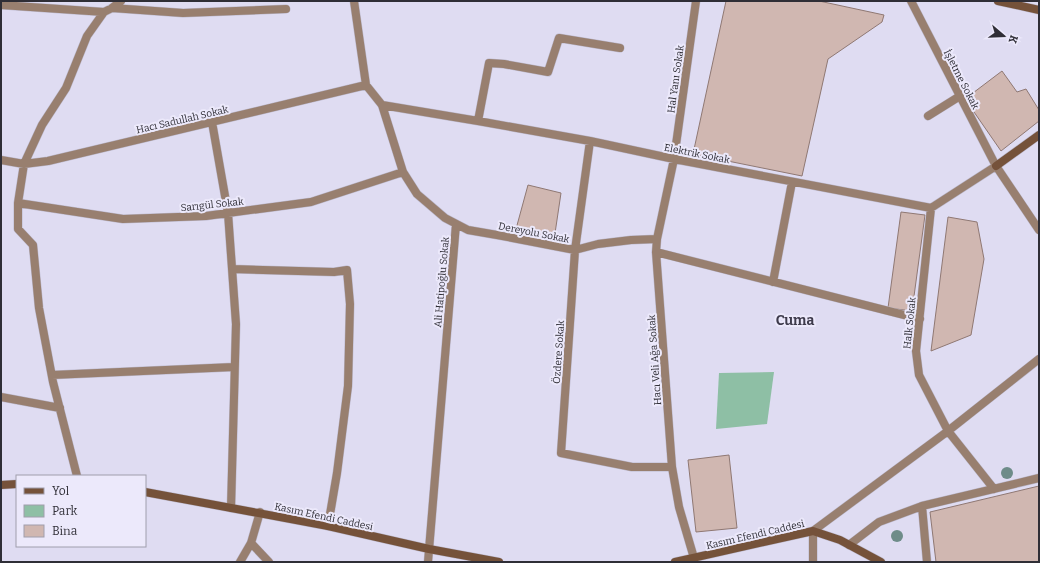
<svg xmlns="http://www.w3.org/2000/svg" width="1040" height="563" font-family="Bitter,serif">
<rect width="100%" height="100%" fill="#dfdcf2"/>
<path fill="#8ebfa5" d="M774,372l-7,52 -51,5 3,-56z"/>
<path fill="#d0b7b1" stroke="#8f7873" d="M726,1h93l65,14 -2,7 -54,37 -26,117 -109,-22z
M1002,71l15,21 9,-3 13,21v11l-38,30 -36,-52z
M528,185l33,8 -7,47 -38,-11z
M901,212l24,3 -13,96 -24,-3z
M948,217l29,5 7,37 -13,76 -40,16z
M729,455l8,73 -41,4 -8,-72z
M1039,486v76h-103l-6,-50z"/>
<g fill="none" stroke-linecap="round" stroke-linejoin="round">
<g stroke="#bcb9cc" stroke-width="9">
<path id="lane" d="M928,116l32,-20"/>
</g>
<g stroke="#bcb9cc" stroke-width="9">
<path id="street" d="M354,1l12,84 16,20 21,67 14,22 28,24 23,12 29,5 78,15 23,-6 33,-4 26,-1
M911,1l85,165 43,64
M1,5l103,7
M112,8l71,5 103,-4
M382,105l96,16 112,20 84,18 257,49 65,-42
M478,121l11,-58 15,1 44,8 11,-34 61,10
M212,122l16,91 8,111 -5,184
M590,141l-15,109 -14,203 71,14h40
M1,160l23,4 24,-3 318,-76
M18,203l105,16 83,-3 105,-14 92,-30
M931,208l-15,143 3,24 29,56 46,58
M656,252l264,67
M232,269l102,3 13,-2 3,34 -2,82 -11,87 -9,53
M773,282l19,-100
M52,375l182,-8
M1,397l59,11
M77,476l-24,-94 -14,-74 -6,-63 -15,-16v-26l6,-39 18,-39 24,-37 21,-52 17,-24 8,-4 9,-7
M922,506l5,56
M251,543l18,19
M849,545l30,-23 43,-16 117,-28
M694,558l-15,-51 -7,-40 -16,-215 1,-13 17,-80 22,-158
M240,562l11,-19 9,-31
M428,562l28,-338
M813,562v-31l135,-100 91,-72"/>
</g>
<g stroke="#bcb9cc" stroke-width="9">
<path id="secondary" d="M998,1l41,9
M996,166l43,-31
M1,485l16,-1
M145,492l183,34 101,23 70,13
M675,562l138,-31 27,9 41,22"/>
</g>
<use href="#lane" stroke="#987f6f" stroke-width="8"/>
<use href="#street" stroke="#987f6f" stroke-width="8"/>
<use href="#secondary" stroke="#75523a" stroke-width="8"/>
</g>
<g fill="#6e8c89">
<circle cx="1007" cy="473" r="6"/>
<circle cx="897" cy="536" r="6"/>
</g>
<g text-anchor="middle" stroke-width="4" stroke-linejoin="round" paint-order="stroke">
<g font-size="10" fill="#2f2e36" stroke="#ece9fb">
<text transform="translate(675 79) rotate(-82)" y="4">Hal Yanı Sokak</text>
<text transform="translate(962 79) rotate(63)" y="4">İşletme Sokak</text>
<text transform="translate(182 119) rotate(-13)" y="4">Hacı Sadullah Sokak</text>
<text transform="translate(697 153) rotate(11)" y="4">Elektrik Sokak</text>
<text transform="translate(212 204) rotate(-6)" y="4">Sarıgül Sokak</text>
<text transform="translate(534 232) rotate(11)" y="4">Dereyolu Sokak</text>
<text transform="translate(441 282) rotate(-85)" y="4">Ali Hatipoğlu Sokak</text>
<text transform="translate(909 323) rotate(-84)" y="4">Halk Sokak</text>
<text transform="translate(558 352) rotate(-86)" y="4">Özdere Sokak</text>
<text transform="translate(654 360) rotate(-94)" y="4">Hacı Veli Ağa Sokak</text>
<text transform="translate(324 516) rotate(12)" y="4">Kasım Efendi Caddesi</text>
<text transform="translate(755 534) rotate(-13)" y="4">Kasım Efendi Caddesi</text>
</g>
<g font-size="14" font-weight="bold" fill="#3e3b4c" stroke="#ece9fb">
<text x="795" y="325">Cuma</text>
</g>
</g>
<rect width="1040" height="563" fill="none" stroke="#2f2e36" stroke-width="4"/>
<rect x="16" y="475" width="130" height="72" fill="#ece9fb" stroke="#a09eac"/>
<rect x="24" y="488" width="20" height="6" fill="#75523a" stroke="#a09eac"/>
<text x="52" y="495" font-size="12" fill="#2f2e36">Yol</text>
<rect x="24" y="505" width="20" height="12" fill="#8ebfa5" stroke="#a09eac"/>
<text x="52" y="515" font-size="12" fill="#2f2e36">Park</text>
<rect x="24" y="525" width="20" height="12" fill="#d0b7b1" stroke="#a09eac"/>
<text x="52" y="535" font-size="12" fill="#2f2e36">Bina</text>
<g transform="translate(1004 36) rotate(109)" stroke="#ece9fb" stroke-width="3" paint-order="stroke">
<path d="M0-3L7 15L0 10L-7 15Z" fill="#2f2e36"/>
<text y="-6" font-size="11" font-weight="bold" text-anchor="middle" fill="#2f2e36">K</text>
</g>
</svg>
